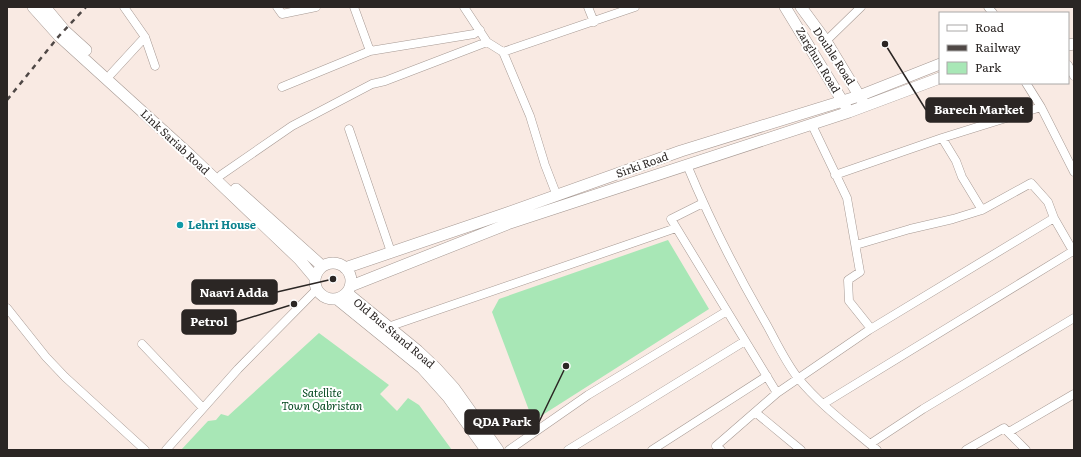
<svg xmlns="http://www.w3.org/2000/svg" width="1081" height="457" font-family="Literata,serif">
<rect width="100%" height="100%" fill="#f9eae3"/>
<path fill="#a8e7b6" d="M668,240l41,69 -176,112 -41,-109 7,-13z
M319,333l70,52 -9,9 17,17 11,-13 11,7 33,45h-271l27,-29 8,-1 5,-6 7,2z"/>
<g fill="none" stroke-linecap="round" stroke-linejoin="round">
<g stroke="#a69993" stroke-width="9">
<path id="street" d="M124,7l21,30 10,29
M277,7l5,7 34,-7
M354,7l16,44
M464,7l23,35 16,10 27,64 15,49 12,31
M588,7l6,15
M988,7l5,6
M826,41l35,-34
M503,52l132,-45
M1068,65l6,11
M111,74l34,-37
M1026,83l15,24 33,65
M282,87l88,-36 104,-17 6,-4
M349,129l42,123
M942,138l99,-31
M687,165c22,53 48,105 77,155 11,19 20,40 34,58 22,27 52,49 79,72
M221,175l71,-49 80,-42 13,-3 102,-39
M835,175l107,-37 14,23 6,16 20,33 49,-27 17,19 6,16 -185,112
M1054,218l19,33
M856,245l54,-16 43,-10 29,-9
M7,308l39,49 19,20 80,73
M727,311l50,82
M388,327l288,-99
M142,344l61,64
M823,404l250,-153 1,1
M755,412l46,38
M1009,432l65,-38
M870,444l53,-35 151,-91
M166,450l72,-81 79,-80
M509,450l79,-55 139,-84 -56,-92 32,-16
M568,450l177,-109
M652,450l115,-74
M721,450l-5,-4 61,-53 92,-63v-4l-20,-25 -1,-21 12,-8 -13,-74 -35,-73
M966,450l38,-22 22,22"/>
</g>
<g stroke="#a69993" stroke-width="12">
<path id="secondary" d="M33,7l26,29 131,119 109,104 16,19
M45,7l20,24 21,19
M785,7l61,100
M801,7l25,34 37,61
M1068,45l6,-1
M236,189l86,77
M315 281a18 18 0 1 1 36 0a18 18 0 1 1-36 0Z
M345,268l162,-55 174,-62 178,-55 81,-32
M351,286l159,-63 339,-111 91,-34
M347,293l71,58 17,16 19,21 44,62
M337,299l85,69 26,29 38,53"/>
</g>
<use href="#street" stroke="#fff" stroke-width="8"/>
<use href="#secondary" stroke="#fff" stroke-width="11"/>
<path stroke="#4f4846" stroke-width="2.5" stroke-dasharray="5 5" stroke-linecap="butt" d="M7,100l52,-64 27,-29"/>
</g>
<circle fill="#0f9aa8" stroke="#fff" stroke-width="1.5" cx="180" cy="225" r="4"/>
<g text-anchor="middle" stroke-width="4" stroke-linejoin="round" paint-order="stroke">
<g font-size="11" fill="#2b2624" stroke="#fff">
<text transform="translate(834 56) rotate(57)" y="4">Double Road</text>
<text transform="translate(818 60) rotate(59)" y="4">Zarghun Road</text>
<text transform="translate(175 142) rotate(43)" y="4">Link Sariab Road</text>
<text transform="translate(642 165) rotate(-20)" y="4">Sirki Road</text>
<text transform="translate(394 333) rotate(40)" y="4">Old Bus Stand Road</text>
</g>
<g font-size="11" font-weight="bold" fill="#0d838f" stroke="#fff" text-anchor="start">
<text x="188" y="229">Lehri House</text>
</g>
<g font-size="11" font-style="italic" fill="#064921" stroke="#fff">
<text x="322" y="397">Satellite<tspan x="322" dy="13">Town Qabristan</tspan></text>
</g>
</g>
<path fill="none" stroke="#2b2624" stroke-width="1.5" d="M885 44L926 110M333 279L277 292M294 304L236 322M566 366L539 422"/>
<g fill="#2b2624" stroke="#fff" stroke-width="1.5">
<circle cx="885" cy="44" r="4"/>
<circle cx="333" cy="279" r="4"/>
<circle cx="294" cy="304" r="4"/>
<circle cx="566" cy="366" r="4"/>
</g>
<g fill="#2b2624" stroke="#2b2624" stroke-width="1.5">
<rect x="926" y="98" width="106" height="24" rx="4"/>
<rect x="192" y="280" width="85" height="24" rx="4"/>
<rect x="182" y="310" width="54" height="24" rx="4"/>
<rect x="465" y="410" width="74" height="24" rx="4"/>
</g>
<g font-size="12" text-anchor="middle" font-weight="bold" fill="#fff">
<text x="979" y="114">Barech Market</text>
<text x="234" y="297">Naavi Adda</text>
<text x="209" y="326">Petrol</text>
<text x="502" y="426">QDA Park</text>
</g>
<rect width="1081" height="457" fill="none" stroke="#2b2624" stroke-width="16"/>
<rect x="939" y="12" width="130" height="72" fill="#ffffff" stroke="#aaa8a7"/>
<rect x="947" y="25" width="20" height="6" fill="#ffffff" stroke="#aaa8a7"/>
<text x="975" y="32" font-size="12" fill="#2b2624">Road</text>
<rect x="947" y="45" width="20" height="6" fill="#4f4846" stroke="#aaa8a7"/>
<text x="975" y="52" font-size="12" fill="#2b2624">Railway</text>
<rect x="947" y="62" width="20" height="12" fill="#a8e7b6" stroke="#aaa8a7"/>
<text x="975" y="72" font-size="12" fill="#2b2624">Park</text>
</svg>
